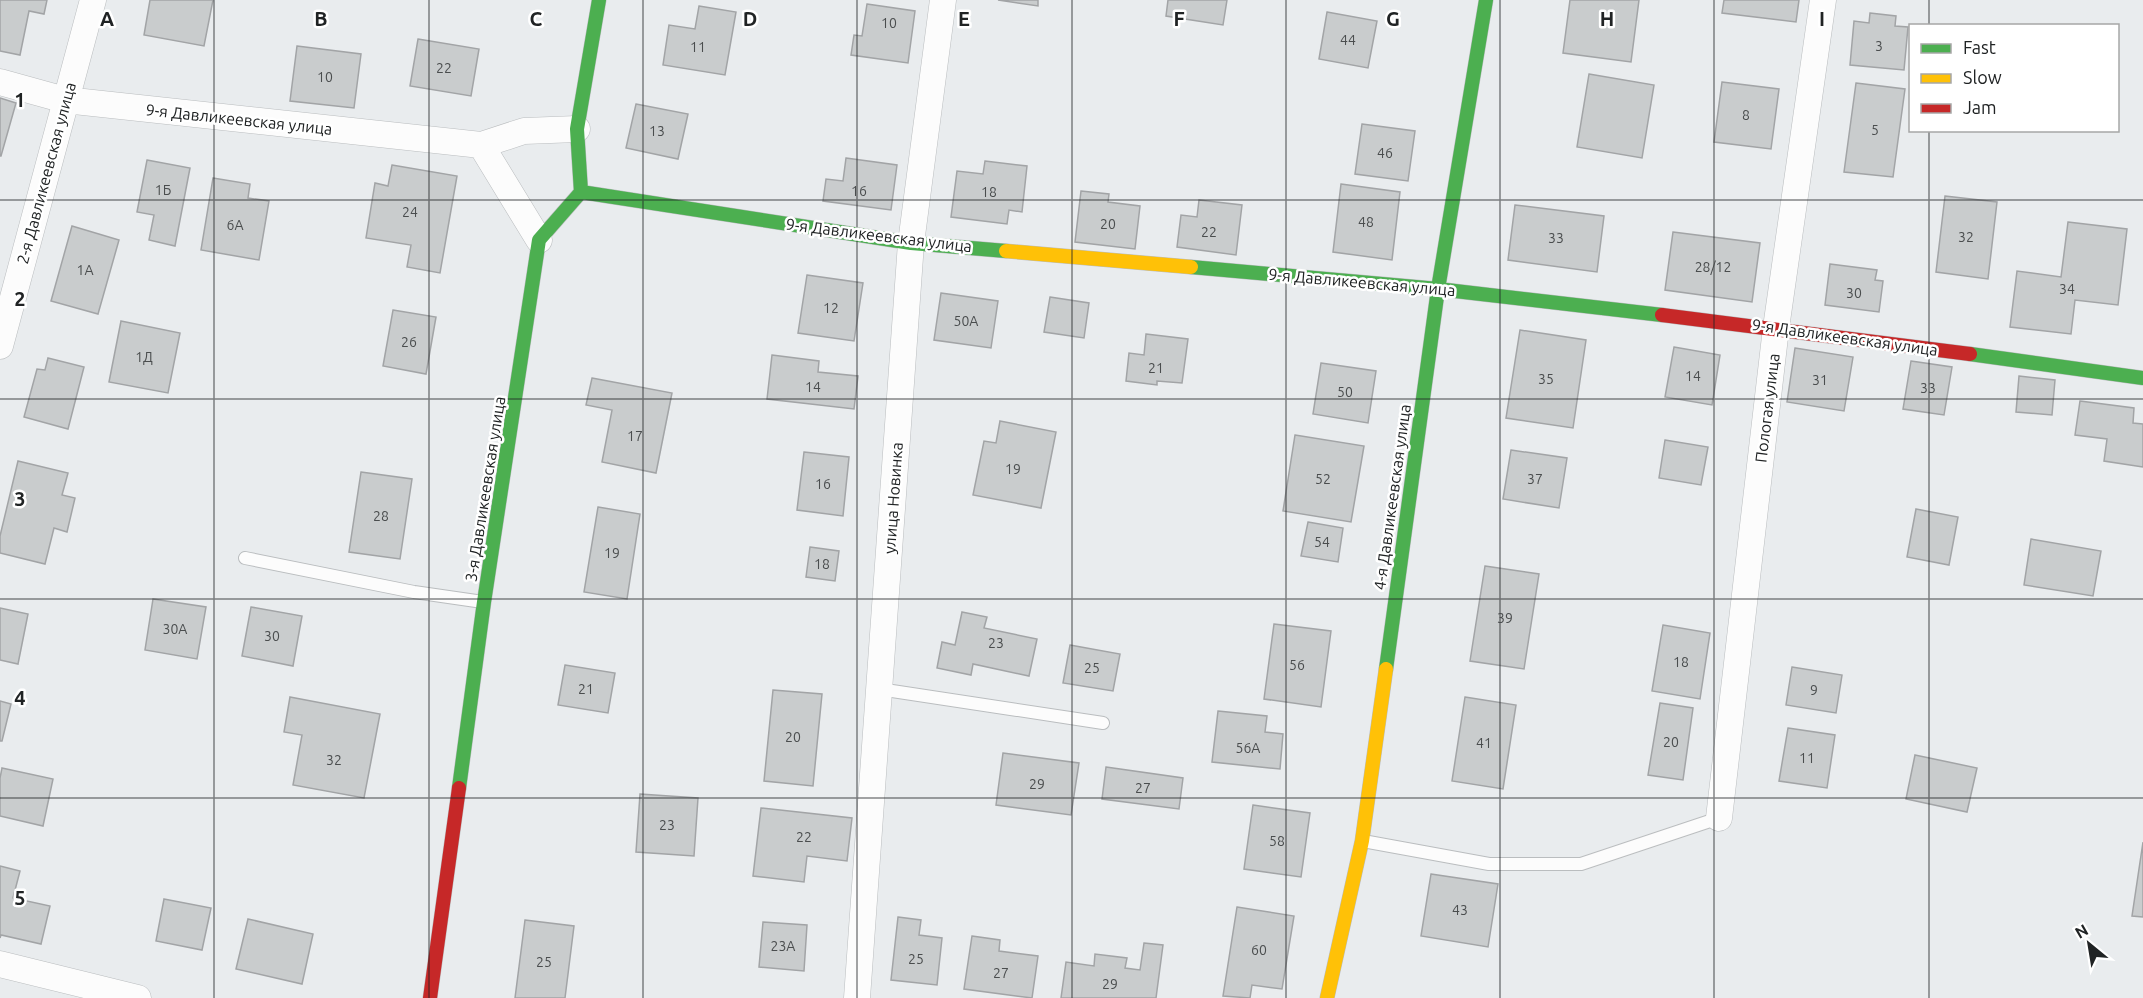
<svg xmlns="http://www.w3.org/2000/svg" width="2143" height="998" font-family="Ubuntu,sans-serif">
<rect width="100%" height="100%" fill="#e9ecee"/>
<path fill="#c9cccd" stroke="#a2a4a6" stroke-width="1.5" d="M0,0h47l-3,14 -15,-3 -9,44 -20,-4z
M150,0h63l-9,46 -60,-11z
M998,0h40v6z
M1168,0h59l-4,25 -57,-9z
M1570,0h69l-8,62 -68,-9z
M1724,0h75l-3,22 -74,-9z
M867,4l48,7 -7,52 -57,-8 3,-20 8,1z
M699,6l37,6 -11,63 -62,-10 6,-40 26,4z
M1327,12l50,9 -9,47 -49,-9z
M1870,13l26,3 -1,10 13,1 -4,43 -54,-5 4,-44 15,2z
M418,39l61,10 -8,47 -61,-10z
M297,46l64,8 -7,54 -64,-7z
M1589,74l65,11 -12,73 -65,-11z
M1722,82l57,7 -8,60 -57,-7z
M1856,83l49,6 -12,88 -49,-5z
M0,98l16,5 -15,53h-1z
M636,104l52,10 -10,45 -52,-11z
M1362,124l53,7 -7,50 -53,-7z
M846,158l51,7 -6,45 -68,-9 3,-22 17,2z
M147,160l43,8 -15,78 -26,-6 5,-25 -17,-3z
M985,161l42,5 -5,46 -13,-2 -2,14 -56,-7 6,-46 26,3z
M392,165l65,11 -17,97 -33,-6 4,-22 -45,-7 9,-55 13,3z
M213,178l37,6 -2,14 21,3 -10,59 -58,-10z
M1341,184l59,8 -8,68 -59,-8z
M1081,191l28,3 -1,8 32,4 -5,43 -60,-7z
M1945,196l52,6 -9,77 -52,-7z
M1199,200l43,5 -6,50 -59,-8 4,-32 16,2z
M1515,205l89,11 -7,56 -89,-12z
M2068,222l59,7 -9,76 -43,-5 -4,34 -61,-7 7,-56 44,6z
M72,226l47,14 -21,74 -47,-13z
M1673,232l87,11 -8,59 -87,-12z
M1830,264l47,6 -2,10 8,1 -4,31 -54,-7z
M807,275l56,8 -9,58 -56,-8z
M941,293l57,8 -7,47 -57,-8z
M1050,297l39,6 -5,35 -40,-6z
M393,310l43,7 -10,57 -43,-8z
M121,321l59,12 -12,60 -59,-11z
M1520,330l66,10 -13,88 -67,-10z
M1146,334l42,5 -6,44 -25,-2v4l-31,-4 3,-28 15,2z
M1674,347l46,8 -8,50 -47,-8z
M1795,348l58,9 -9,54 -57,-9z
M772,355l47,6 -1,11 40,4 -4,33 -87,-10z
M48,358l36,9 -16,62 -44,-12 13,-48 8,1z
M1911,361l41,6 -8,48 -41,-6z
M1321,363l55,8 -8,52 -55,-9z
M2019,376l36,4 -3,35 -36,-3z
M592,378l80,15 -16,80 -54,-11 10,-52 -26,-5z
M2080,401l54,7 -1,15 10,1v43l-39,-6 3,-22 -32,-4z
M1000,421l56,11 -15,76 -68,-13 11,-54 12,2z
M1295,435l69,11 -13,76 -68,-11z
M1665,440l43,7 -7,38 -42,-7z
M1511,450l56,8 -8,50 -56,-9z
M804,452l45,5 -6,59 -46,-6z
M18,461l50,12 -6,22 13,3 -8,34 -13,-4 -9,36 -45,-11v-17z
M361,472l51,7 -12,80 -51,-7z
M598,507l42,7 -13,85 -43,-7z
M1916,509l42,8 -9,48 -42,-8z
M1308,522l35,6 -5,34 -37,-6z
M2031,539l70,12 -8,45 -69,-11z
M810,547l29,4 -4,30 -29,-4z
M1485,566l54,8 -15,95 -54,-8z
M153,599l53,8 -9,52 -52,-9z
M251,607l51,9 -9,50 -51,-10z
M0,608l28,6 -10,50 -18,-4z
M962,612l25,5 -3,11 53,11 -8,37 -56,-12 -2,11 -34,-7 5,-26 13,3z
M1274,624l57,7 -10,76 -57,-8z
M1663,625l47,8 -10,66 -48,-8z
M1070,645l50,9 -7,37 -50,-8z
M565,665l50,8 -7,40 -50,-8z
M1792,667l50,8 -6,38 -50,-8z
M773,690l49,4 -9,92 -49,-5z
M290,697l90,17 -16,84 -71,-13 9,-50 -18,-3z
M1465,697l51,8 -13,84 -51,-8z
M0,701l11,3 -9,37h-2z
M1660,703l33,5 -10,72 -35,-5z
M1218,711l49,5 -2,16 18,2 -3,35 -68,-7z
M1788,728l47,7 -8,53 -48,-7z
M1003,753l76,10 -8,52 -75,-10z
M1915,755l62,13 -10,44 -61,-13z
M1106,767l77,11 -4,31 -77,-10z
M2,768l51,11 -10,47 -43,-10v-38z
M640,794l58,4 -4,58 -58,-4z
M1253,805l57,8 -9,64 -57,-8z
M761,808l91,10 -5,43 -40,-5 -3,26 -51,-6z
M2143,842v75l-11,-1z
M0,866l20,5 -7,27 37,8 -9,38 -40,-9 -1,3z
M1431,874l67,10 -10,63 -67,-11z
M164,899l47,9 -9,42 -46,-9z
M1237,907l57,9 -12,73 -30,-4 -2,13 -27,-2z
M898,917l23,3 -2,15 23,3 -5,47 -46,-5z
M248,919l65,15 -11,50 -66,-15z
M525,920l49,6 -9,72h-50z
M763,922l44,3 -3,46 -45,-4z
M972,936l28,4 -1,11 39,5 -6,42 -68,-9z
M1144,943l19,2 -7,53h-95l5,-36 28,4 1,-12 32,4 -2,10 15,2z"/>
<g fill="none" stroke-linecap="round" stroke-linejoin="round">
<g stroke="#babdbf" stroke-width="14">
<path id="lane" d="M245,558l169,34 69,10
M879,689l224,34
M1363,841l126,23h92l138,-46"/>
</g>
<g stroke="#babdbf" stroke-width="27">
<path id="street" d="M0,82l65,18 416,45 43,-14 53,-2
M481,145l58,95
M0,346l93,-346
M1719,818l57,-490 47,-328
M0,964l138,34
M857,998l54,-755 32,-243"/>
</g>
<g stroke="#babdbf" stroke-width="15">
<path id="fast" d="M581,192l330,51 95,8
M1191,267l247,22 224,26
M1970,354l173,24
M1386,669l52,-380 48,-289
M459,788l25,-186 55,-362 42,-48 -4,-63 22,-129"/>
</g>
<g stroke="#babdbf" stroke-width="15">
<path id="slow" d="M1006,251l185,16
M1327,998l35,-157 24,-172"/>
</g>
<g stroke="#babdbf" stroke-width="15">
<path id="jam" d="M1662,315l308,39
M430,998l29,-210"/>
</g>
<use href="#lane" stroke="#fcfcfc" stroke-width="12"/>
<use href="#street" stroke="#fcfcfc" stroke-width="26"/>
<use href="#fast" stroke="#4caf50" stroke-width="14"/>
<use href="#slow" stroke="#ffc107" stroke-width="14"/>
<use href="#jam" stroke="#c62828" stroke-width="14"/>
</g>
<path fill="none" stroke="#202324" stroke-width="1.5" stroke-opacity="0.55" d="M214,0v998M429,0v998M643,0v998M857,0v998M1072,0v998M1286,0v998M1500,0v998M1714,0v998M1929,0v26M1929,130v868M0,200h2143M0,399h2143M0,599h2143M0,798h2143"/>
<g text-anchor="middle" stroke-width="5" stroke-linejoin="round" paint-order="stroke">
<g font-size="14" fill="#4a4d4e">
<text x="889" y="28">10</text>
<text x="1348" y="45">44</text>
<text x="1879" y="51">3</text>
<text x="698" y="52">11</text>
<text x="444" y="73">22</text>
<text x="325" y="82">10</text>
<text x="1746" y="120">8</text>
<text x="1875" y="135">5</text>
<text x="657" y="136">13</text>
<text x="1385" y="158">46</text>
<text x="163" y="195">1Б</text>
<text x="859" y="196">16</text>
<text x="989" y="197">18</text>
<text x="410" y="217">24</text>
<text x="1366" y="227">48</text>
<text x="1108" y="229">20</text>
<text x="235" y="230">6А</text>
<text x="1209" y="237">22</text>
<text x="1966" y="242">32</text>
<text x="1556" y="243">33</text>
<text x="1713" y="272">28/12</text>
<text x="85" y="275">1А</text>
<text x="2067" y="294">34</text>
<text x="1854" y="298">30</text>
<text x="831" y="313">12</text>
<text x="966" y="326">50А</text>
<text x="409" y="347">26</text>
<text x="144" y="362">1Д</text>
<text x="1156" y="373">21</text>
<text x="1693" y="381">14</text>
<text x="1546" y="384">35</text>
<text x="1820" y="385">31</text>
<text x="813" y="392">14</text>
<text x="1928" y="393">33</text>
<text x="1345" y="397">50</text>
<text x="635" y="441">17</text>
<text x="1013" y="474">19</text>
<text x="1323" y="484">52</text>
<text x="1535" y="484">37</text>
<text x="823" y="489">16</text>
<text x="381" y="521">28</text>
<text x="1322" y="547">54</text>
<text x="612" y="558">19</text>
<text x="822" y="569">18</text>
<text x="1505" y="623">39</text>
<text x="175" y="634">30А</text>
<text x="272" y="641">30</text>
<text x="996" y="648">23</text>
<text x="1681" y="667">18</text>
<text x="1297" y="670">56</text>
<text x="1092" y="673">25</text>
<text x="586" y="694">21</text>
<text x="1814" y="695">9</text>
<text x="793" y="742">20</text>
<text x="1671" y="747">20</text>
<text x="1484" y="748">41</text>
<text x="1248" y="753">56А</text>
<text x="1807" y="763">11</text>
<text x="334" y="765">32</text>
<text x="1037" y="789">29</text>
<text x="1143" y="793">27</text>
<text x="667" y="830">23</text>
<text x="804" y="842">22</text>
<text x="1277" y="846">58</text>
<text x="1460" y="915">43</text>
<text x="783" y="951">23А</text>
<text x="1259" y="955">60</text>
<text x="916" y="964">25</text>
<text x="544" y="967">25</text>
<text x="1001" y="978">27</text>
<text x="1110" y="989">29</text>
</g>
<g font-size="16" fill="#202324" stroke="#fff">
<text transform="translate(239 119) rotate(6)" y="6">9-я Давликеевская улица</text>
<text transform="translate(46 173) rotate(-75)" y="6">2-я Давликеевская улица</text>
<text transform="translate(879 235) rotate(7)" y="6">9-я Давликеевская улица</text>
<text transform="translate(1362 282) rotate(5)" y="6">9-я Давликеевская улица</text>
<text transform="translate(1845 337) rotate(8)" y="6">9-я Давликеевская улица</text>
<text transform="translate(1767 408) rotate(-83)" y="6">Пологая улица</text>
<text transform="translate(485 489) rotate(-81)" y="6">3-я Давликеевская улица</text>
<text transform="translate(1392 497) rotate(-82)" y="6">4-я Давликеевская улица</text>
<text transform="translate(893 498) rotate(-86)" y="6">улица Новинка</text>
</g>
</g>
<g font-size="20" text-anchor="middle" font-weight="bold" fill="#202324" stroke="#fff" stroke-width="5" stroke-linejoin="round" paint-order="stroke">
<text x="107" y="26">A</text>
<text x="321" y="26">B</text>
<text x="536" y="26">C</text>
<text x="750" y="26">D</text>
<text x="964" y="26">E</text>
<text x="1179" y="26">F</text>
<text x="1393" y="26">G</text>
<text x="1607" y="26">H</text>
<text x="1822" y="26">I</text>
<text x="20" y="107">1</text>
<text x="20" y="306">2</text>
<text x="20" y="506">3</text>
<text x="20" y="705">4</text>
<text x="20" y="905">5</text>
</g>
<rect x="1909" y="24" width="210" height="108" fill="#ffffff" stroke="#a6a7a7" stroke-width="1.5"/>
<rect x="1921" y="44" width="30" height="9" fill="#4caf50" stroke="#a6a7a7" stroke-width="1.5"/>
<text x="1963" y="54" font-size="18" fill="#202324">Fast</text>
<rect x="1921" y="74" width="30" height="9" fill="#ffc107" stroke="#a6a7a7" stroke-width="1.5"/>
<text x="1963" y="84" font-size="18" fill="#202324">Slow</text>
<rect x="1921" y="104" width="30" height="9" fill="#c62828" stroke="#a6a7a7" stroke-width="1.5"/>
<text x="1963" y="114" font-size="18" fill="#202324">Jam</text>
<g transform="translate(2089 944) rotate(330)" stroke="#ffffff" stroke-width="4.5" paint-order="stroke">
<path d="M0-4.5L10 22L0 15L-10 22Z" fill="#202324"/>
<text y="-9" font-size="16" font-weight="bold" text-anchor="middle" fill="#202324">N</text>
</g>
</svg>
